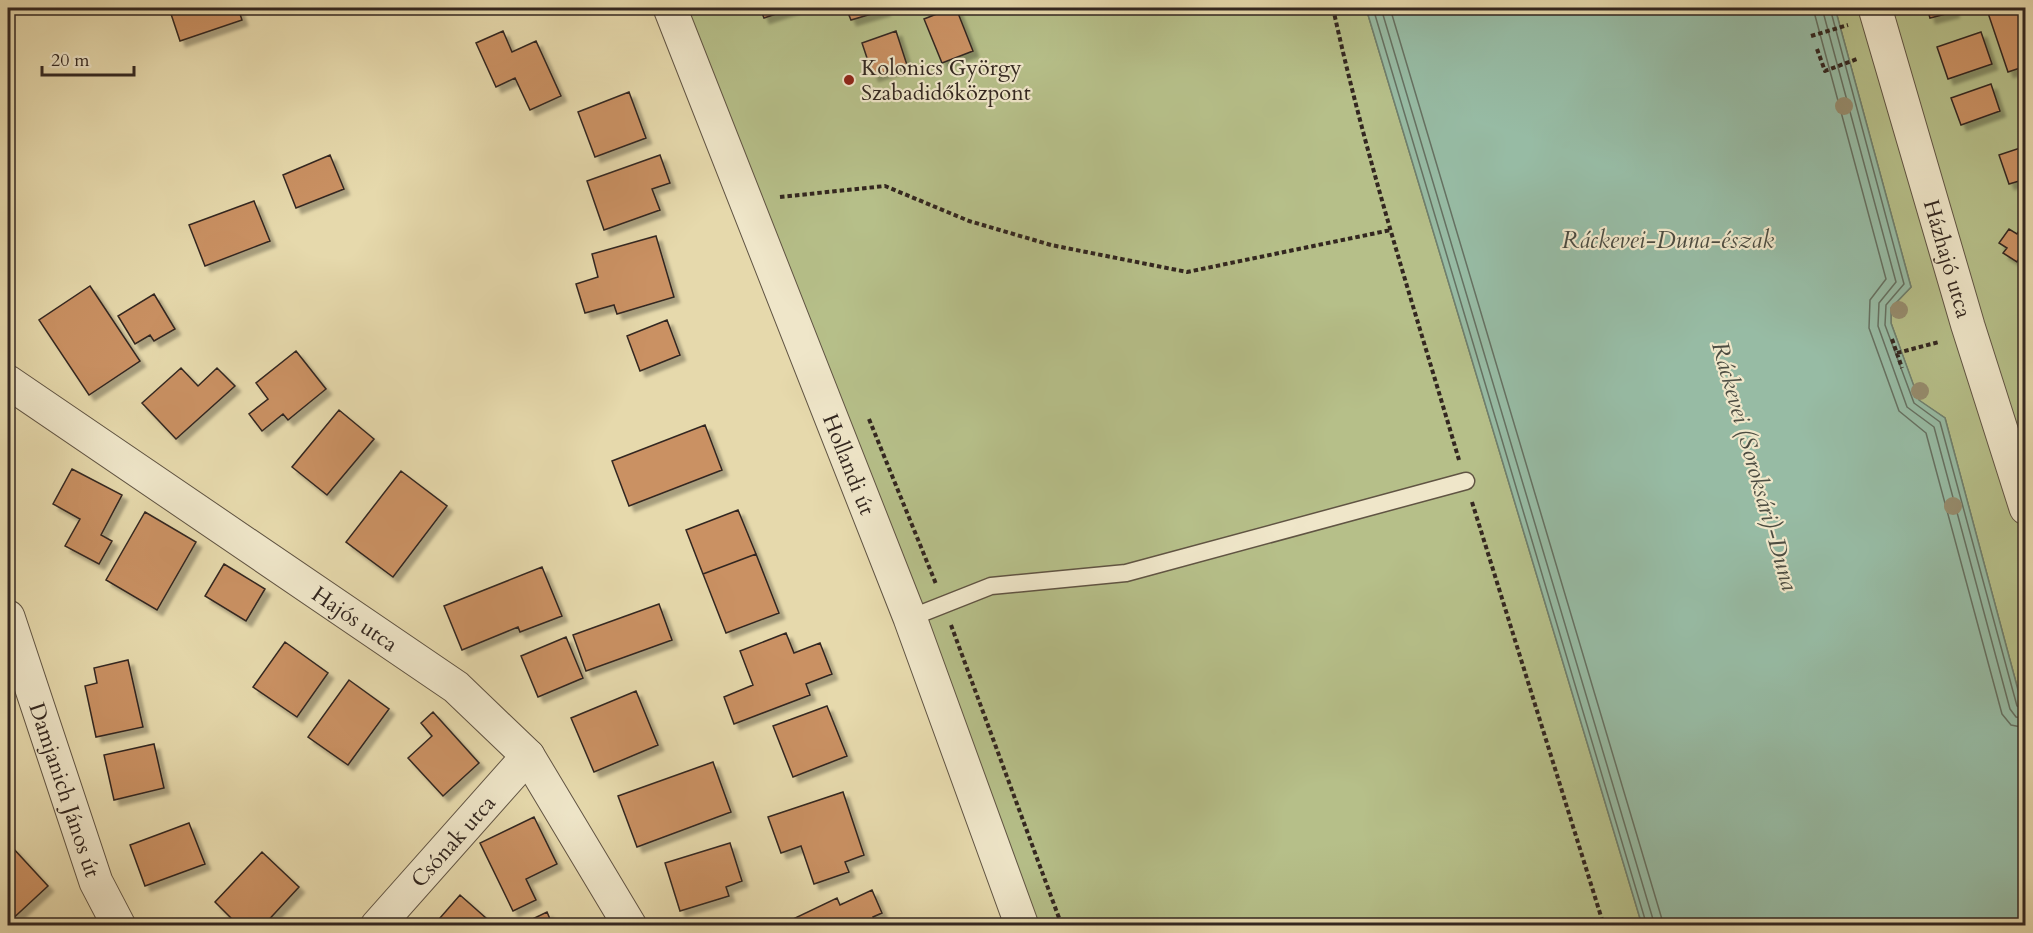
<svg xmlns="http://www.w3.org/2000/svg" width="2033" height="933" font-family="Cardo,serif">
<defs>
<filter id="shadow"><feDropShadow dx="5.5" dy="5.5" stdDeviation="1.5" flood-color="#0004"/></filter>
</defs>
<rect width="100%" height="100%" fill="#e6d9ac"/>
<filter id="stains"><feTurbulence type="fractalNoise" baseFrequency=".00333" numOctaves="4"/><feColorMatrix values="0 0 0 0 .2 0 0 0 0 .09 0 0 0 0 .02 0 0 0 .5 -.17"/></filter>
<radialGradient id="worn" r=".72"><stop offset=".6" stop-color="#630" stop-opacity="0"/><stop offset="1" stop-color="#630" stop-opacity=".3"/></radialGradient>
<path fill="#b6bf89" stroke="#747354" stroke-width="1.5" d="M653,8h713l276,917h-606z
M1835,8h190v708l-80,-298 -26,-17 -28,-78v-15l20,-21z"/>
<path fill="#97bba4" stroke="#6f806f" stroke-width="1.5" d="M1366,8h469l76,279 -20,21v15l28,77 26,18 80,298v209h-383z"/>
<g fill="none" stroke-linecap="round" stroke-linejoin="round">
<path stroke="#657162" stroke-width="1.5" d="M1373,8l274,918
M1381,8l274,918
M1390,8l274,918
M1813,8l73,271 -16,21 -1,28 30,83 27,22 76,281 9,11 15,3
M1822,8l74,274 -17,21 -1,23 29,81 27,20 76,282 6,8 10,2
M1830,8l74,276 -18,21 -1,20 29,78 26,19 77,284 9,6"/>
</g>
<path fill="#ca9163" stroke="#332720" stroke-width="1.5" filter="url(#shadow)" d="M169,8h69l4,12 -62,21z
M760,8h34l-30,10z
M846,8h38l1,2 -34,10z
M952,8h4l17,43 -31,12 -18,-44z
M1927,8h26l1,4 -24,6z
M1993,8h27l6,15v43l-18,6 -21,-62z
M503,31l9,21 24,-11 25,55 -31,14 -15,-32 -19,9 -20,-44z
M896,31l11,34 -34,11 -11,-33z
M1981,32l11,32 -44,15 -11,-32z
M1991,84l9,27 -39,14 -10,-27z
M629,92l17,46 -51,19 -17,-45z
M2026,146v33l-17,5 -10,-29z
M330,155l14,34 -48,19 -13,-33z
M660,155l10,28 -18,6 8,21 -56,20 -17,-49z
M254,201l16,40 -65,25 -16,-41z
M2022,226l4,2v33l-6,-4 -3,5 -14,-9 4,-5 -8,-5 10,-14 8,5z
M656,236l18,61 -57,17 -3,-9 -29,8 -9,-29 22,-7 -6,-23z
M90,286l50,75 -51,34 -50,-75z
M154,294l21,35 -21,12 -4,-6 -15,9 -17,-28z
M667,320l13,35 -40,16 -13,-35z
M296,351l30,38 -38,31 -5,-6 -21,17 -13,-17 19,-15 -12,-16z
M181,368l17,18 19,-18 18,18 -59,53 -34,-36z
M339,410l35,29 -47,56 -35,-28z
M705,425l17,45 -93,36 -17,-45z
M72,469l50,26 -21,40 11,6 -13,23 -34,-18 15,-27 -27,-15z
M401,471l46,35 -54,71 -47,-35z
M738,510l18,44 -53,20 -17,-44z
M145,512l51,30 -39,68 -51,-30z
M756,554l23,59 -53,20 -23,-59z
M224,564l41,25 -19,32 -41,-25z
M542,567l20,49 -42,16 -2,-5 -56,23 -18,-44z
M659,604l13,36 -86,31 -13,-36z
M786,633l8,20 26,-10 12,31 -26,10 4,11 -76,29 -10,-27 29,-12 -13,-34z
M566,637l17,41 -45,19 -17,-41z
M285,642l43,31 -31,44 -44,-30z
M128,660l15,67 -47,10 -11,-51 12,-3 -3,-15z
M349,680l40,29 -41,56 -40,-28z
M636,691l22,54 -64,27 -23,-54z
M827,706l20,50 -54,21 -20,-51z
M433,712l46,51 -36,33 -35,-38 24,-22 -11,-13z
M154,744l10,44 -50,12 -10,-45z
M713,762l18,50 -94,35 -19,-51z
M843,792l21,63 -19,7 4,10 -35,12 -13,-38 -20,7 -13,-36z
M534,817l23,47 -31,15 10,21 -23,11 -33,-68z
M189,823l16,41 -60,22 -15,-41z
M730,843l12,38 -16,6 3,9 -49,15 -15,-48z
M12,847l36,39 -40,37v-73z
M262,852l37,35 -36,39h-24l-24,-24z
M872,890l10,23 -9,4 4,9h-80l-4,-7 44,-21 3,7z
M460,895l35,31h-62z
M547,912l6,14h-35z"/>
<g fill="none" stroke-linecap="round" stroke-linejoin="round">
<g stroke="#605443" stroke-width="19">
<path id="service" d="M910,618l81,-32 135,-13 340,-92"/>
</g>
<g stroke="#605443" stroke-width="35">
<g id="minor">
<path id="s1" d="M1875,8l93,318 58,182"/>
<path id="s2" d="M8,382l448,305 72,69 102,170"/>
<path id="s3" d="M8,617l88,265 23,44"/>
<path id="s4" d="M377,926l151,-170"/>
</g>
</g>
<g stroke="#605443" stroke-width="35">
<g id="tertiary">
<path id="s5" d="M670,8l240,610 112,308"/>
</g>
</g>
<path stroke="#332720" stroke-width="4" stroke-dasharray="4.5 3" stroke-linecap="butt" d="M1333,8c33,152 82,302 126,452
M1811,36l37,-11
M1817,49l8,22 32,-12
M780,197l105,-11 84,35 82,24 136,27 204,-42
M1892,339l10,29
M1897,353l42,-11
M869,419l67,165
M1472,502l132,424
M951,625l111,301"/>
<use href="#service" stroke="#efe6c9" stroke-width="16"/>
<use href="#minor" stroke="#efe6c9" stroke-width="33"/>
<use href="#tertiary" stroke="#efe6c9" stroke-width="33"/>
</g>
<g fill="#968c6d">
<circle cx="1844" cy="106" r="9"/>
<circle cx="1899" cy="310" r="9"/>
<circle cx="1920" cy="391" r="9"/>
<circle cx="1953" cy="506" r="9"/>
</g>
<circle fill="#8f2418" stroke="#efe6c9" stroke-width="2" cx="849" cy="80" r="6"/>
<g text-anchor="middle" stroke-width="4.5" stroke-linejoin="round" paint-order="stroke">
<g font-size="22" fill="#332720" stroke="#efe6c9" text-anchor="start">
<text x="861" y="75">Kolonics György<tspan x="861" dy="25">Szabadidőközpont</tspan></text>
</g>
<g font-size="22" fill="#332720" stroke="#efe6c9">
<text dy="8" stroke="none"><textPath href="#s1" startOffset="261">Házhajó utca</textPath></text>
<text dy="8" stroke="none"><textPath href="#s5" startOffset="490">Hollandi út</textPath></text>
<text dy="8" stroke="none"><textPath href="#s2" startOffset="420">Hajós utca</textPath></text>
<text dy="8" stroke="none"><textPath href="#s3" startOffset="182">Damjanich János út</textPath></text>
<text dy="8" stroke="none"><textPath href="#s4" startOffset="114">Csónak utca</textPath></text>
</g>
<g font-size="24" font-style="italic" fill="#4c4c41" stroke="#efe6c9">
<text x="1668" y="248">Ráckevei-Duna-észak</text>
<text transform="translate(1755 466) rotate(74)" y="8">Ráckevei (Soroksári)-Duna</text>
</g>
</g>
<rect width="2033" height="933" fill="none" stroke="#e6d9ac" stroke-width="30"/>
<rect x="9" y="9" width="2015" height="915" fill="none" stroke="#332720" stroke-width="3"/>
<rect x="15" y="15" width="2003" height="903" fill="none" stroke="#332720" stroke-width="1.5"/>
<path d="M42 66v9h92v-9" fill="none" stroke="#332720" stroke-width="3"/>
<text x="51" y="66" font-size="18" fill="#332720" stroke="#efe6c9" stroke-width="4.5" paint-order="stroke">20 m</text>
<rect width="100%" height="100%" filter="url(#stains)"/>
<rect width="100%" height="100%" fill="url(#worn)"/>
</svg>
